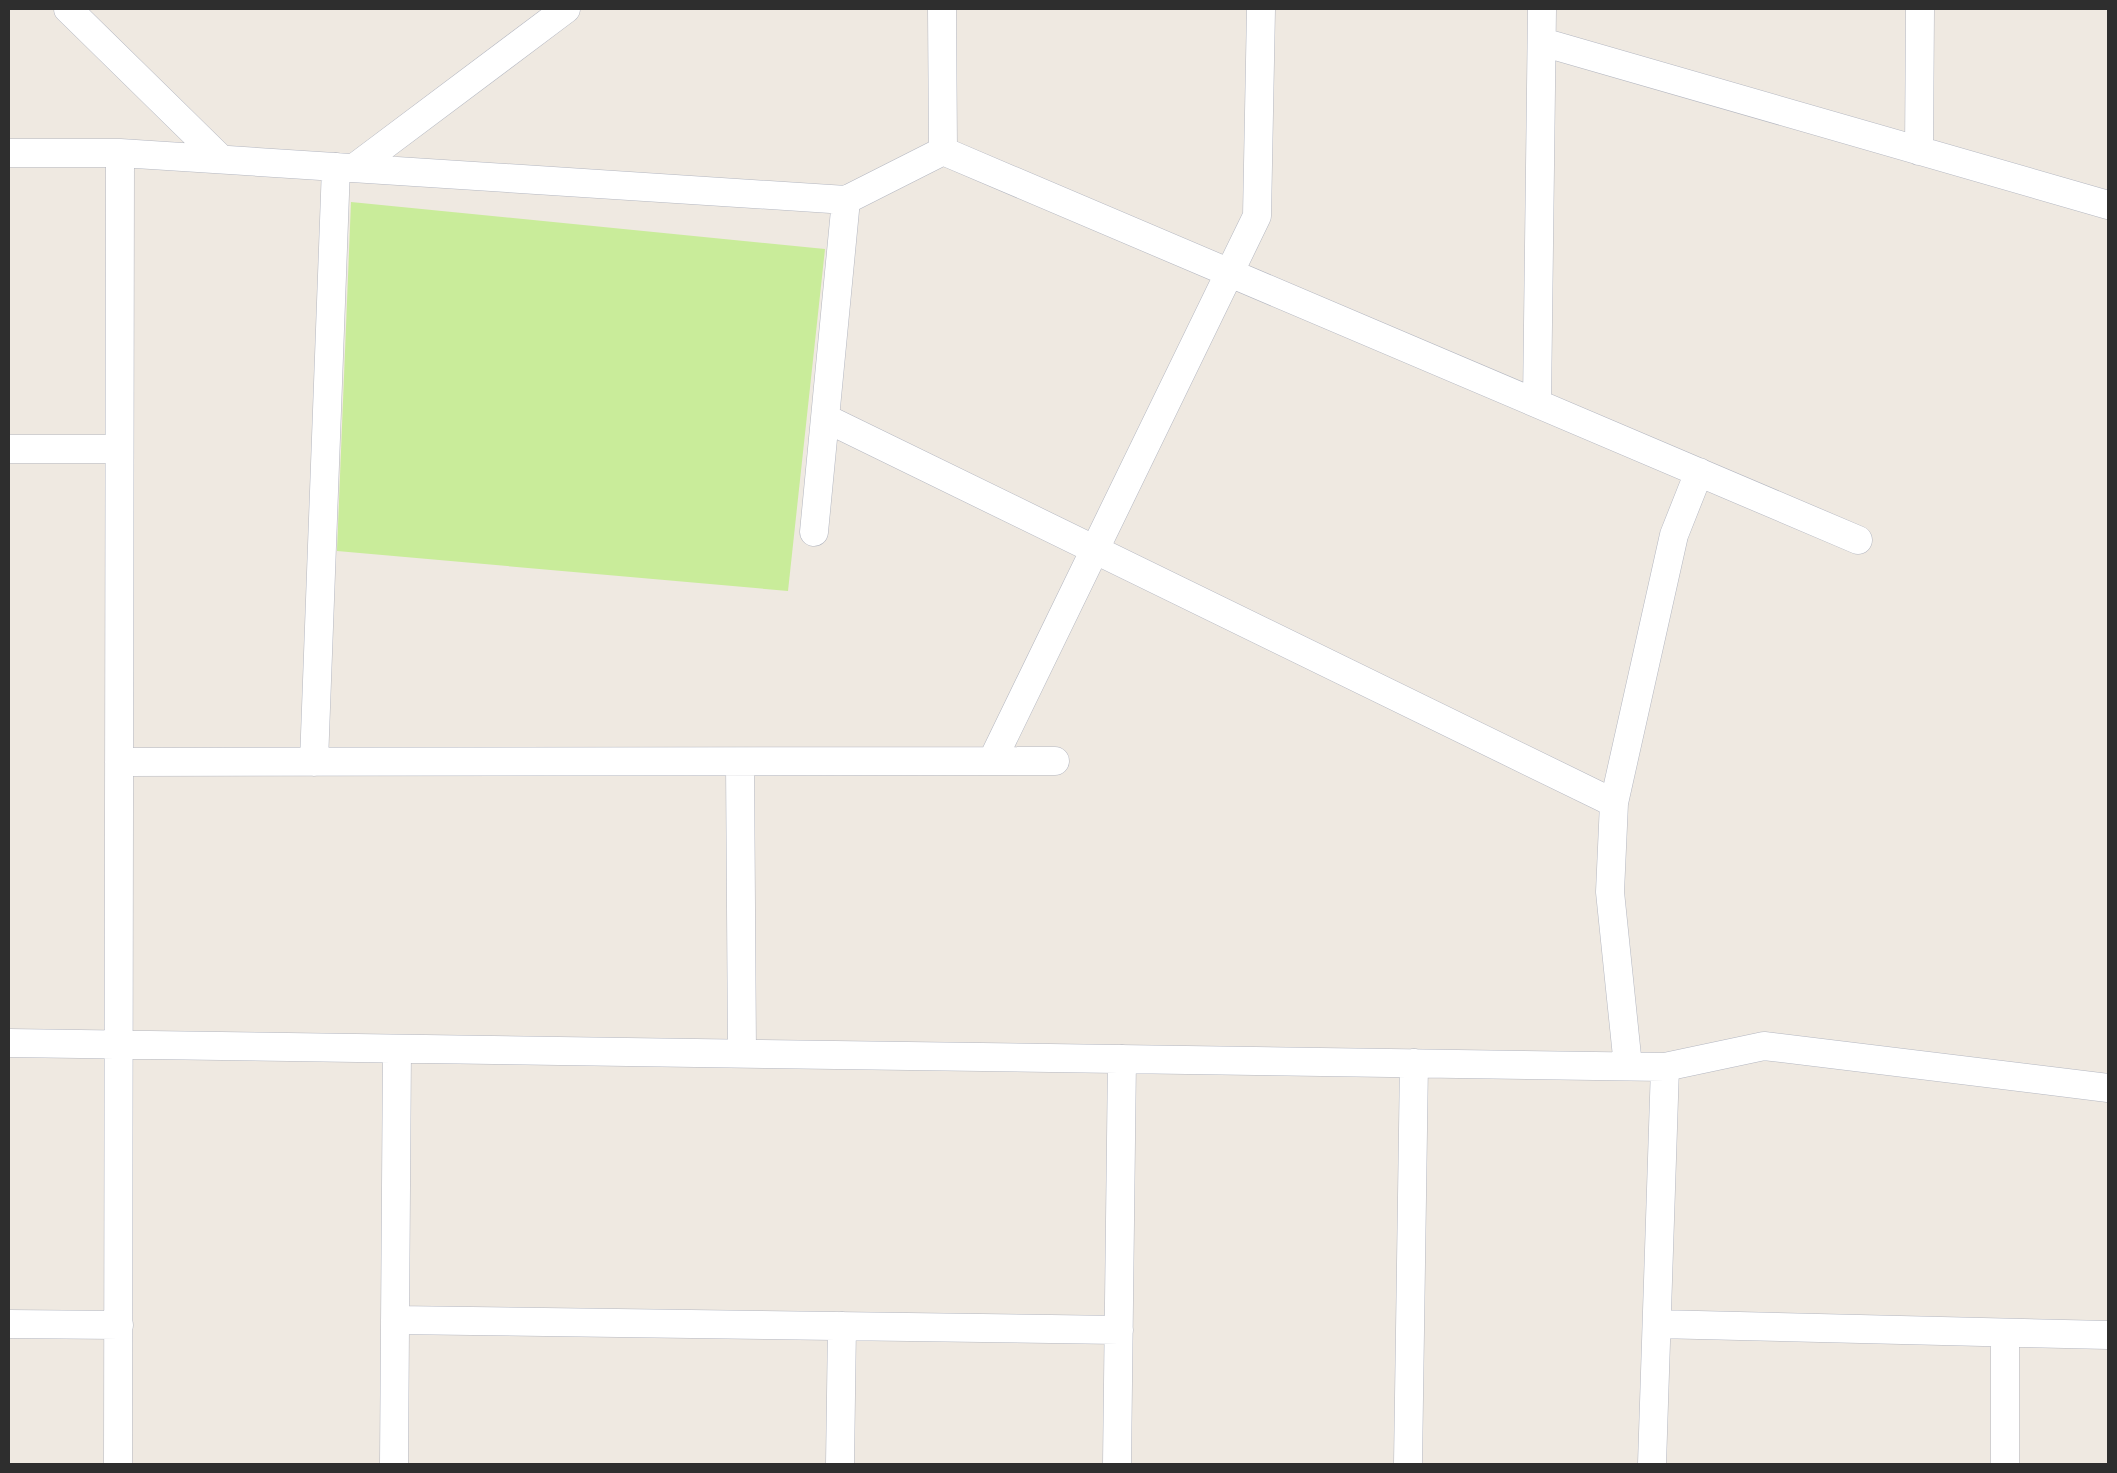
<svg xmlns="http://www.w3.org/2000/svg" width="2117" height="1473" font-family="Cabin,sans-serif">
<rect width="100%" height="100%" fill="#efe9e1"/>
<path fill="#c9ec9a" d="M351,202l474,47 -37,342 -451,-40z"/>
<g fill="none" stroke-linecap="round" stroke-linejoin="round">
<g stroke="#b4b7c1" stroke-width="29">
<path id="minor" d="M68,9l153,150
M942,9l1,142
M1542,42l566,163
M1919,151l1,-142
M9,153h111l726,47 97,-49 915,389
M354,168l212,-159
M1537,403l5,-394
M825,418l789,385
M9,449h110
M814,532l32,-332
M992,761l265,-545 4,-207
M119,762l936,-1
M314,762l22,-595
M740,762l2,291
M9,1043l1656,24 99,-21 344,42
M1628,1066l-18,-174 4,-89 60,-268 25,-63
M395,1320l724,10
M9,1324l110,1
M1657,1324l451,11
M118,1464l2,-1311
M394,1464l3,-415
M840,1464l2,-138
M1117,1464l5,-405
M1408,1464l6,-401
M1652,1464l13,-397
M2005,1464v-130"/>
</g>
<use href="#minor" stroke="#fff" stroke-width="28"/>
</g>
<rect width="2117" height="1473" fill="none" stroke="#2e2e2e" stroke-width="20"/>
</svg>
